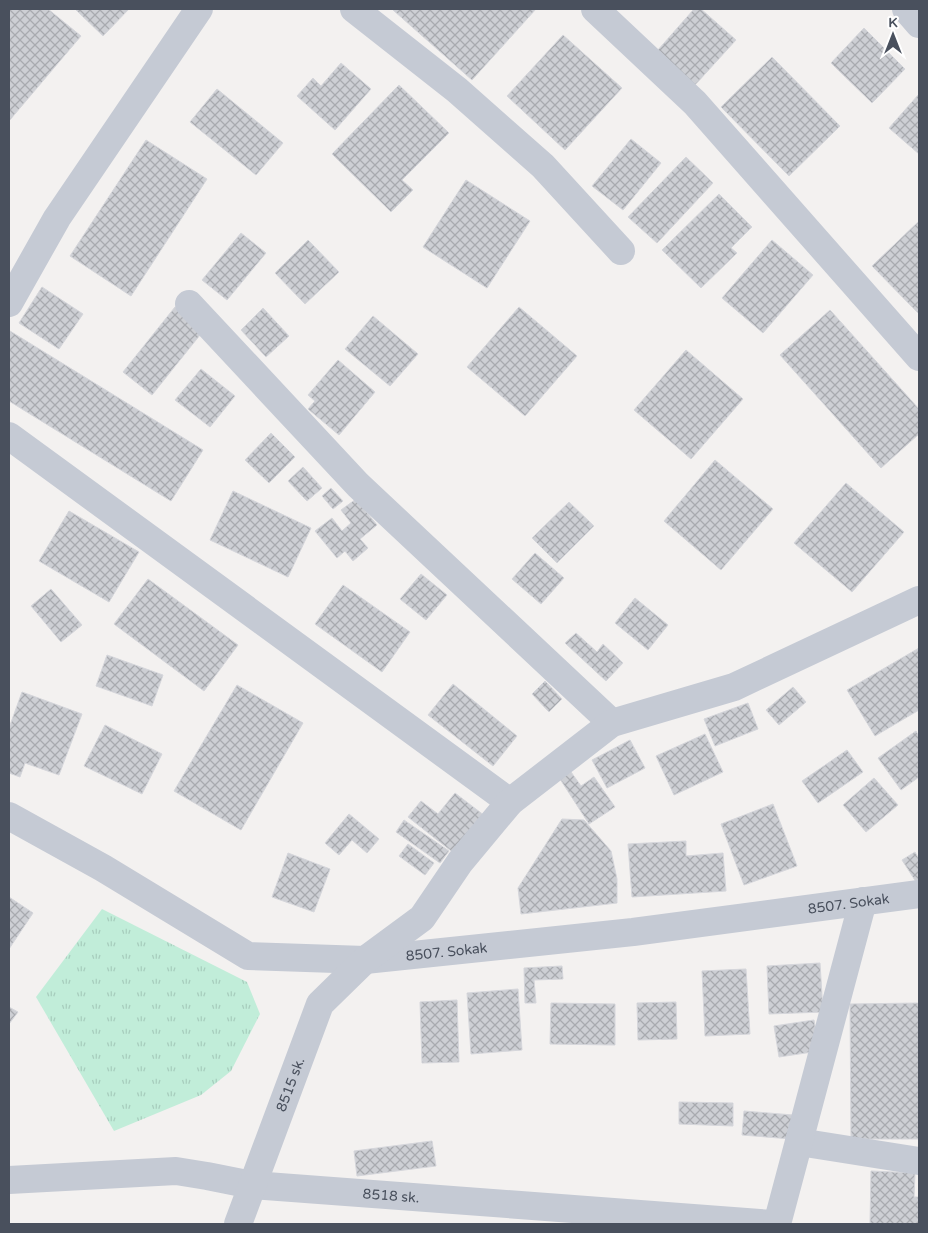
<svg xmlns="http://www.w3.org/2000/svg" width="928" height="1233" font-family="'Varela Round',sans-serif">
<defs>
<pattern id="park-tufts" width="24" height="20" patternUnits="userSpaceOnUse" patternTransform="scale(1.25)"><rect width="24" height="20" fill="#c1edd9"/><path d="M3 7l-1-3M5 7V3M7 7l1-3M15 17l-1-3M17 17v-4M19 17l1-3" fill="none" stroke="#a7cdbd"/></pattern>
<pattern id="building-cross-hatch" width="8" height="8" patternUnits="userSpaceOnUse" patternTransform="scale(1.25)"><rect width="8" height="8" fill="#cdcfd4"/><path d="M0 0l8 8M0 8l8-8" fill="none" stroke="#a8aaaf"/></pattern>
</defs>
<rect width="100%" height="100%" fill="#f3f1f0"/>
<path fill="url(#park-tufts)" d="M102,909l145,73 13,32 -29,57 -30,24 -87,36 -78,-134z"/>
<path fill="url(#building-cross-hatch)" stroke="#d5d6db" d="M9,9h39l33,27 -72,85z
M75,9h54l-26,27z
M394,9h142l-64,71 -79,-70z
M694,9h7l35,31 -41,45 -38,-34z
M864,28l41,41 -33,34 -41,-40z
M563,35l59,53 -57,62 -58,-54z
M772,57l68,69 -51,50 -68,-69z
M341,63l30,26 -36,41 -38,-34 16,-18 8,8z
M399,85l50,48 -47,47 11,10 -22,22 -59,-58z
M217,89l66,54 -27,32 -66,-53z
M919,94v60l-30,-26z
M631,139l30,24 -38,47 -31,-24z
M146,140l61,39 -76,117 -61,-40z
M686,157l27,26 -56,60 -29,-26z
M466,180l64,41 -43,67 -64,-41z
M719,194l33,33 -21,21 6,5 -36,35 -39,-38z
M919,221v93l-47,-48z
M241,233l25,20 -39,47 -25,-20z
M308,240l31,32 -34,32 -30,-31z
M772,240l41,35 -50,58 -41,-35z
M42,287l41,27 -24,35 -40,-26z
M175,307l29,23 -52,65 -29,-23z
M519,307l58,49 -52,60 -58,-49z
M263,308l26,28 -23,21 -25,-27z
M830,310l89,99v25l-38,34 -101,-113z
M373,316l45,38 -28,32 -45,-37z
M10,331l193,119 -32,51 -162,-100v-67z
M686,350l57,49 -52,60 -57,-49z
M338,360l37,32 -36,43 -31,-26 7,-8 -7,-6z
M201,369l34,27 -25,31 -35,-27z
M271,433l24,24 -26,26 -24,-23z
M715,460l58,49 -52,61 -57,-49z
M303,467l19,21 -15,13 -19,-20z
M846,483l58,49 -52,60 -58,-49z
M331,488l12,13 -10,8 -11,-13z
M233,491l78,37 -23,49 -78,-37z
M356,499l21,26 -17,14 8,9 -15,13 -8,-10 -8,7 -22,-27 17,-13 10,13 9,-8 -10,-13z
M569,502l25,24 -37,37 -25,-25z
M69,511l70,41 -30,50 -70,-41z
M535,553l29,25 -23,26 -29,-25z
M421,574l26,21 -21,25 -26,-21z
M148,579l90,66 -34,46 -90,-67z
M343,585l67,47 -28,40 -67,-48z
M51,589l31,36 -21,17 -30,-36z
M635,598l33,27 -20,25 -33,-27z
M576,633l21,19 6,-8 20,19 -17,18 -41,-38z
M919,648v62l-44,26 -28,-46z
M107,655l56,20 -11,31 -56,-20z
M545,681l17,18 -13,13 -17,-18z
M453,684l64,52 -24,30 -65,-51z
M237,685l66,38 -62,107 -67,-39z
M793,687l13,15 -27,23 -13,-15z
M22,692l60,22 -23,61 -34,-12 -5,14 -11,-4v-45z
M748,703l10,26 -43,17 -11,-27z
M105,725l57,29 -20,40 -58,-28z
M916,731l3,5v41l-18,13 -23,-32z
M705,734l18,38 -49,23 -18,-39z
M630,740l15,28 -38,20 -15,-28z
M847,750l16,22 -45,31 -16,-22z
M571,772l10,14 13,-9 21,30 -26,17 -29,-45z
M874,778l24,27 -32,27 -23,-27z
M455,793l30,23 -30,38 -47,-37 13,-16 17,13z
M773,804l24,62 -53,19 -23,-61z
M349,814l30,25 -12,14 -15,-13 -13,15 -14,-12z
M562,819l22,1 27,31 6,28v24l-96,11 -3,-26z
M404,820l45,31 -9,12 -44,-31z
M686,841v15l37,-3 3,38 -94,6 -4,-53z
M408,844l26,19 -9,12 -26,-19z
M915,852l4,7v25l-1,1 -16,-25z
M288,853l42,16 -16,43 -42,-15z
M9,897l24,16 -24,36z
M820,963l3,49 -54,2 -2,-48z
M562,966l1,13 -29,1 2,23h-11l-1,-35z
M746,969l4,65 -45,2 -3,-65z
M518,989l4,61 -51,4 -4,-61z
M457,1000l2,62 -37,1 -2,-61z
M676,1002l1,37 -39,1 -1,-37z
M551,1003l64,1v41l-65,-1z
M919,1003v136h-68l-1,-135z
M9,1007l9,5 -9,12z
M814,1020l5,31 -40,6 -5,-31z
M679,1102l54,1v23l-54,-2z
M744,1111l49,4 -2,24 -49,-4z
M432,1141l4,25 -79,10 -3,-25z
M871,1171l44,2 -1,24h5v27h-49z"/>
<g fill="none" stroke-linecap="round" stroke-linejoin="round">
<g stroke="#c5cad4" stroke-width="28">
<path d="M354,9l103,81 86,76 78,85"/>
<path d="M595,9l100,94 224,254"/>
<path d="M906,9l13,15"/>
<path d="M9,303l48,-85 142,-209"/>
<path d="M189,304l169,181 254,238"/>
<path d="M9,436l501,366"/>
<path id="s1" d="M9,816l94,52 145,88 117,4 268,-28 286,-38"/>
<path d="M799,1142l120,19"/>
<path id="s2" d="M9,1180l167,-9 31,5 45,9 521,39"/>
<path id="s3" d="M238,1224l82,-220 45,-44 57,-42 38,-56 50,-60 102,-79 122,-36 185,-87"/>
<path d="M777,1224l86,-323"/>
</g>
</g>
<g text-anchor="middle" stroke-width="4" stroke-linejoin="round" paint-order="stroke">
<g font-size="14" fill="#49505d" stroke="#fff">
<text dy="5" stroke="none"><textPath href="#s1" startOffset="881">8507. Sokak</textPath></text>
<text dy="5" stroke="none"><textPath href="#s1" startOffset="476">8507. Sokak</textPath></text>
<text dy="5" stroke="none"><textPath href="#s3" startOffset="149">8515 sk.</textPath></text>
<text dy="5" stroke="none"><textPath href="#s2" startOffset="384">8518 sk.</textPath></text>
</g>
</g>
<rect width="928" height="1233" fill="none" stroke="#49505d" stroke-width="20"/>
<g transform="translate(893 35)" stroke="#ffffff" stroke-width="4" paint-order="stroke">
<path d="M0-4L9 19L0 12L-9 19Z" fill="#49505d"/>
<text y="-8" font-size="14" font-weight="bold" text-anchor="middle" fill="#49505d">K</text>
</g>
</svg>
